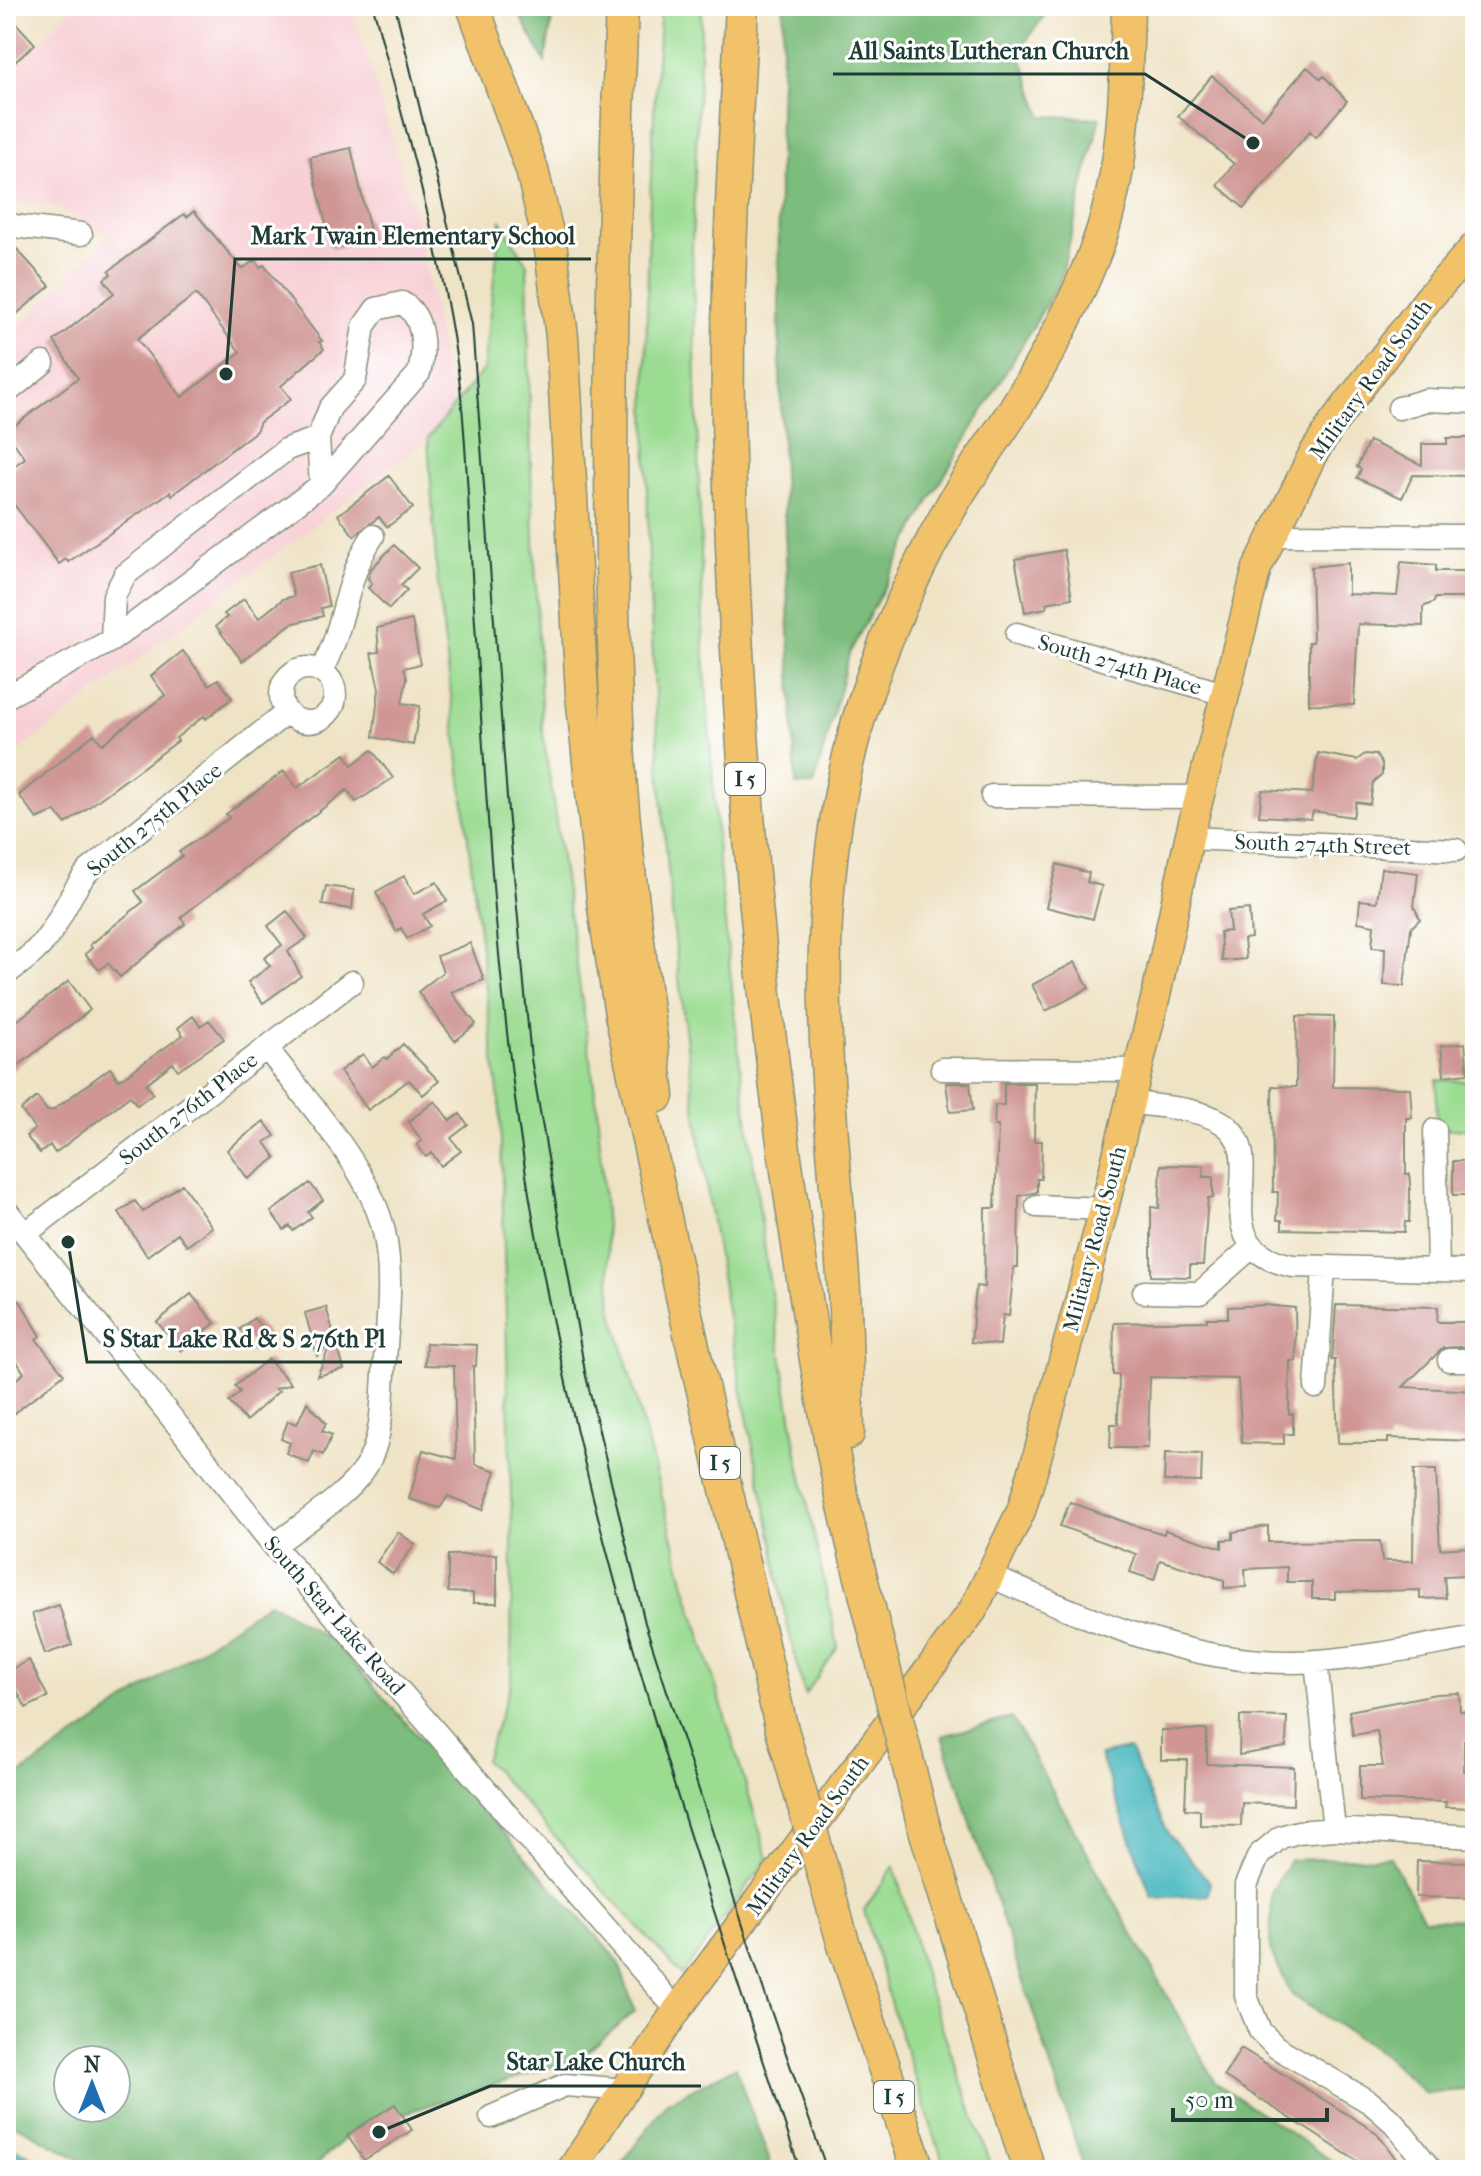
<svg xmlns="http://www.w3.org/2000/svg" width="1481" height="2176" font-family="'IM FELL French Canon',serif">
<rect width="100%" height="100%" fill="#fff"/>
<filter id="ink" filterUnits="userSpaceOnUse"><feTurbulence type="fractalNoise" baseFrequency=".0125" numOctaves="2"/><feDisplacementMap in="SourceGraphic" scale="16" xChannelSelector="R" yChannelSelector="G"/><feConvolveMatrix kernelMatrix="1 2 1 2 8 2 1 2 1" color-interpolation-filters="sRGB"/></filter>
<filter id="wash" filterUnits="userSpaceOnUse"><feTurbulence type="fractalNoise" baseFrequency=".006" numOctaves="4" result="noise"/><feDisplacementMap in="SourceGraphic" scale="32" xChannelSelector="R" yChannelSelector="G"/><feGaussianBlur stdDeviation="1.8" result="paint"/><feColorMatrix in="noise" values="0 0 0 0 0 0 0 0 0 0 0 0 0 0 0 0 0 1.4 0 .05"/><feComposite in="paint" operator="in"/></filter>
<g filter="url(#wash)">
<rect width="100%" height="100%" fill="#efe3c5"/>
<path fill="#f7cfd4" d="M73,6h279l64,211 37,192 -25,29 -422,323v-422l103,-103 -52,-29 -51,-5v-122z"/>
<path fill="#9bdc92" stroke="#5d8c63" stroke-width="2" d="M661,6h41l-10,241 12,407 14,203 21,199 29,217 30,186 40,188 -33,48c-11,-39 -20,-78 -27,-117 -3,-14 -2,-28 -6,-42 -111,-498 -150,-1021 -111,-1530z
M501,221l26,43 4,204 11,258 55,379 15,203 74,280 82,270 -86,117 -197,-215 26,-76 1,-154 -12,-421 -63,-533 -9,-138 55,-68z
M1437,1080l38,1v48h-39z
M894,1866l35,125 64,179h-47l-52,-155 -30,-105z"/>
<path fill="#7cbc7c" stroke="#4e7c58" stroke-width="2" fill-rule="evenodd" d="M517,6h37l-9,56 -27,-50z
M784,6h267l-32,45 23,65 58,2 -40,163 -132,222 -79,151 -35,131h-18c-12,-259 -25,-520 -12,-779z
M269,1602l66,41 283,318 17,50 -55,47 -224,70 -46,42h-211l-82,-45 -11,1v-342zM68,2060h48v48h-48z
M1012,1718l203,364 130,88h-260l-143,-434z
M1390,1857l34,62 51,1v169l-50,4 -41,-38 -92,-60 -22,-45 2,-59 18,-31z
M735,2067l38,103h-156l50,-68z"/>
<path fill="#49b8c0" stroke="#347a7a" stroke-width="2" d="M1129,1749l40,86 41,47 -2,13 -56,3 -52,-143z
M6,2145l54,25h-54z"/>
<g id="blocks">
<path fill="#cf9694" fill-rule="evenodd" d="M6,12l29,32 -20,18 -9,-10z
M1307,67l14,12 3,-3 23,25 -31,36 -6,-6 -66,77 -27,-23 17,-21 -56,-48 34,-40 50,43z
M351,148l21,92 -40,9 -22,-92z
M194,211l48,58 13,-9 5,7 4,-2 58,76 -3,1 5,7 -43,37 10,13 -31,23 -4,9 -84,64 -2,-3 -102,70 -2,-3 -7,5 -53,-70v-22l19,-14 -19,-26 72,-54 -24,-37 60,-48 -10,-14 7,-5 -2,-3 75,-57 3,3zM196,294l44,58 -58,45 -45,-58z
M15,247l35,39 -44,37v-68z
M1447,438h28l-1,38 -61,-1 -11,23 -45,-20 4,-9 -4,-2 12,-26 53,24v-21h25z
M389,476l24,32 -26,19 -8,-10 -25,19 -16,-21z
M394,545l24,23 -17,17 6,5 -18,19 -21,-21 4,-5 -4,-4 3,-10z
M1064,550l8,48 -26,5 1,5 -22,4 -10,-53z
M1401,562l35,3v6h39v27h-40l-1,4 -11,5v19l-65,-2 -4,81 -45,-1v-62h4l-2,-75 37,-4v31l49,2z
M320,565l9,41 -8,2 2,8 -32,8 -49,37 -26,-35 11,-9 -3,-3 20,-15 15,19 24,-19 11,-3 -6,-24z
M412,620l8,44 -16,4 3,10 -5,25 18,3 -7,39 -40,-8 6,-48 -8,-36 8,-1 -2,-24z
M183,651l26,34 9,-6 14,19 -26,21 -2,-3 -28,22 2,3 -112,83 -11,-13 -18,8 -18,-24 75,-61 8,10 63,-49 -14,-19z
M372,750l21,28 -37,24 -9,-12 -166,127 4,7 -65,53 -12,-14 -9,7 -14,-16 7,-6 -2,-3 53,-43 -8,-11 47,-35 -3,-4 50,-34 -3,-4 58,-43 13,17 48,-34 7,11z
M1318,753l39,7 8,-6 11,1 6,9v11l-9,8 -3,21 -14,-2 -3,15 -40,-6 -2,8 -52,-3 3,-26 50,3z
M1057,864l32,9 -2,9 15,4 -9,33 -47,-12z
M1381,868l37,5 -4,33 6,13 -9,9 -7,58 -20,-1 1,-37 -13,-1 2,-22 -16,-3 2,-22 17,2z
M404,876l10,18 23,-12 10,19 -24,13 7,12 -23,13 -6,-11 -5,3 -20,-39z
M326,886l28,4 -2,19 -30,-4z
M1249,909l2,29 -7,1 2,20 -24,2 -2,-29 10,-1 -2,-20z
M287,911l20,27 -19,13 13,25 -38,27 -15,-21 22,-16 -6,-8 18,-13 -14,-19z
M470,943l14,37 -33,12 25,32 -21,17 -37,-49 25,-20 -6,-16z
M1075,962l14,26 -43,23 -14,-26z
M69,981l21,29 -84,65v-46z
M193,1016l7,10 9,-6 15,19 -46,31 -5,-7 -27,21 7,9 -16,12 -7,-9 -75,57 -5,-8 -10,8 -14,-17 9,-7 -14,-19 16,-13 10,14 6,-1 57,-42 9,12 64,-45 -5,-7z
M1297,1016l37,1 -1,70 77,1 2,30h-6v56h4v21l-1,27h-4l-1,10 -122,-3v-9h-5l1,-28h-5l-1,-106 24,1z
M1465,1043l3,30 -24,3 -3,-30z
M403,1044l36,37 -16,14 -14,-15 -41,30 -28,-39 23,-17 9,13 13,-10 2,2z
M946,1083h24l3,27 -23,2z
M1004,1083h31l-1,58h8l-1,38h-4v13l-18,4 -1,71h-4l-5,49 -6,-1 -3,30 -29,-3 5,-56 8,1 1,-79h10l3,-82h-4l1,-21h9z
M435,1101l15,20 10,-7 8,11 -17,13 10,13 -20,15 -9,-13 -6,4 -9,-13 5,-3 -14,-19z
M264,1121l11,15 -10,6 11,16 -28,21 -21,-29z
M1453,1161h22v34h-22z
M1161,1165l43,1 -1,11h10v21h-5l-5,67h-13v12l-39,-1v-69l8,1z
M310,1183l13,17 -15,12 4,5 -19,14 -3,-5 -6,4 -13,-18z
M182,1184l30,43 -25,19 -9,-13 -31,23 -28,-44 16,-11 8,11z
M6,1288l11,14 3,-1 21,35 -5,3 28,35 -58,46v-33l18,-14 -18,-29z
M191,1294l24,29 -34,28 -24,-29z
M1265,1305l30,3 1,53h-6l-1,53h4v20h-9v10l-42,-1 -4,-64 -88,-2 -2,71h-38l1,-24h7l1,-49h-6l1,-52 93,-2v-3h21v-11z
M1336,1305l102,2 -1,15h38v24l-32,2 -40,39 72,4v50l-87,-3v5h-50l-3,-83h-3z
M326,1307l18,62 -27,7 14,-33 -14,13 -12,-43z
M254,1318l16,20 -14,11 -16,-20z
M426,1343l51,2 -1,21h-3l2,98 21,7 -13,39 -35,-14 -8,12 -31,-9 14,-49 33,9 -2,-93 -29,-1z
M268,1359l23,25 -16,5 4,2 -33,30 -17,-19 11,-10 -5,-6z
M307,1402l19,21 -4,8 10,4 -9,20 -9,-4 -5,12 -23,-10 4,-10 -9,-4 7,-18 9,3z
M1165,1453l37,1 -1,28 -37,-1z
M1414,1470h22l4,79 27,-2v28l-23,1 2,22 -26,1v-9l-85,2v7h-23v-17h-25v-15l-42,2 1,18 -22,1v-8l-64,-20 -6,20 -24,-8 6,-18 -76,-28 10,-24 63,23 31,9 1,-4 57,18v-8l11,-1v-7l35,-6v16l112,-1 2,20h31z
M398,1532l17,12 -22,30 -16,-12z
M497,1554v49h-24v-10l-25,-1v-37z
M59,1605l13,40 -27,9 -13,-40z
M29,1660l19,37 -22,11 -19,-36z
M1459,1693l1,18 15,1v28h-11v31h11v37l-30,-1 1,-5 -86,-2v-34h23l-6,-35 -24,4 -4,-24 87,-17z
M1240,1716l47,1 -1,30 -47,8z
M1161,1730h46v34l87,3 -1,38 -51,-2 -1,23 -41,-1v-15l-15,-1 2,-49h-26z
M1417,1861l58,1v36l-59,-1z
M1241,2048l136,85 27,37h-39l-5,-7 -136,-87z
M395,2104l17,26 -48,30 -17,-25z"/>
</g>
</g>
<g filter="url(#ink)">
<use href="#blocks" fill-opacity="0" stroke="#87907c" stroke-width="2"/>
<g fill="none" stroke-linecap="round" stroke-linejoin="round">
<g stroke="#87907c" stroke-width="25">
<path id="minor" d="M6,225l75,9
M402,303c23,13 23,47 17,70l-98,112 -3,-47 12,-30 25,-28 9,-54 12,-17z
M6,393l37,-30
M1399,408l27,-8 49,2
M1272,535l203,1
M1017,634l207,60
M112,640l2,-44 11,-21 162,-126 31,-11
M281 695a27 27 0 1 1 54 0a27 27 0 1 1-54 0Z
M321,671c24,-42 24,-94 52,-135
M6,697l106,-57 209,-155
M992,796l208,1
M1189,838l267,12
M6,974c16,-12 31,-22 43,-39 15,-21 22,-45 40,-65l197,-157
M267,1048c38,52 103,120 117,184 9,41 4,86 1,127 -3,33 -1,73 -16,102 -15,31 -68,63 -95,85
M942,1069l195,1
M1129,1102c28,5 67,5 92,20 56,34 -26,125 72,144l182,5
M1435,1130l3,140
M1037,1206l67,3
M6,1210l268,336 403,464
M25,1234l327,-252
M1144,1292l56,1 53,-47
M1449,1360h26
M1316,1387l8,-120
M992,1577c105,45 209,93 326,84 53,-4 105,-15 157,-24
M1316,1661l18,168
M491,2117l74,-32 62,5
M1431,2170l-37,-47 -23,-20 -95,-56 -16,-16 -14,-35v-111l13,-30 22,-18 17,-5 36,-3 141,8"/>
</g>
<g stroke="#87907c" stroke-width="31">
<path id="major" d="M571,2170l106,-160 296,-400 48,-99 15,-50 68,-252 53,-218 32,-153 68,-270 56,-114 20,-31 95,-124 47,-53"/>
</g>
<g stroke="#87907c" stroke-width="35">
<path id="highway" d="M473,6l59,164 19,80 11,87 20,357 22,214 17,106 74,342 86,370
M622,6c-10,251 -17,503 -3,754 7,112 26,225 39,336
M742,6c-7,137 -16,275 -14,412 6,261 25,522 63,781 20,135 41,273 77,405
M848,1433c-1,-52 -1,-105 -5,-157 -14,-194 -40,-367 16,-558 23,-77 57,-151 97,-220 18,-30 39,-58 58,-88 28,-45 59,-103 79,-153 32,-79 33,-167 35,-251
M923,1823l106,347
M843,1942l75,228"/>
</g>
<use href="#minor" stroke="#fff" stroke-width="22"/>
<use href="#major" stroke="#f2c26a" stroke-width="28"/>
<use href="#highway" stroke="#f2c26a" stroke-width="32"/>
<path stroke="#1f3d34" stroke-width="2" d="M373,6c32,125 72,251 87,380 8,73 9,148 14,222 12,185 22,371 50,554 53,345 165,678 276,1008
M395,6l77,318 36,487 23,248 54,313 60,251 120,371 62,176"/>
<g stroke="#87907c" stroke-width="35" stroke-linecap="butt">
<path id="highway-bridge" d="M868,1604l55,219
M781,1726l62,216"/>
</g>
<use href="#highway-bridge" stroke="#f2c26a" stroke-width="32"/>
</g>
</g>
<g text-anchor="middle" stroke-width="6" stroke-linejoin="round" paint-order="stroke">
<g fill="#fff" stroke="#627771" stroke-width="2">
<rect x="725" y="763" width="40" height="32" rx="6"/>
<rect x="700" y="1447" width="40" height="32" rx="6"/>
<rect x="874" y="2081" width="40" height="32" rx="6"/>
</g>
<g font-size="20" font-weight="bold" fill="#1f3d34">
<text x="745" y="786">I 5</text>
<text x="720" y="1470">I 5</text>
<text x="894" y="2104">I 5</text>
</g>
<g font-size="22" fill="#1f3d34" stroke="#fff">
<text transform="translate(1370 379) rotate(-54)" y="8">Military Road South</text>
<text transform="translate(1120 664) rotate(16)" y="8">South 274th Place</text>
<text transform="translate(154 819) rotate(-39)" y="8">South 275th Place</text>
<text transform="translate(1323 844) rotate(2)" y="8">South 274th Street</text>
<text transform="translate(188 1108) rotate(-38)" y="8">South 276th Place</text>
<text transform="translate(1094 1239) rotate(-75)" y="8">Military Road South</text>
<text transform="translate(335 1615) rotate(49)" y="8">South Star Lake Road</text>
<text transform="translate(807 1835) rotate(-54)" y="8">Military Road South</text>
</g>
</g>
<path fill="none" stroke="#1f3d34" stroke-width="3" d="M1253 143L1145 74H833M226 374L235 259H591M68 1242L87 1362H402M379 2132L490 2086H701"/>
<g fill="#1f3d34" stroke="#fff" stroke-width="3">
<circle cx="1253" cy="143" r="8"/>
<circle cx="226" cy="374" r="8"/>
<circle cx="68" cy="1242" r="8"/>
<circle cx="379" cy="2132" r="8"/>
</g>
<g font-size="24" text-anchor="middle" font-weight="bold" fill="#1f3d34" stroke="#fff" stroke-width="6" stroke-linejoin="round" paint-order="stroke">
<text x="989" y="59">All Saints Lutheran Church</text>
<text x="413" y="244">Mark Twain Elementary School</text>
<text x="244" y="1347">S Star Lake Rd &amp; S 276th Pl</text>
<text x="596" y="2070">Star Lake Church</text>
</g>
<rect width="1481" height="2176" fill="none" stroke="#fff" stroke-width="32"/>
<g transform="translate(92 2084)"><circle r="38" fill="#ffffff" stroke="#a5b1ae" stroke-width="2"/>
<path d="M0-6L14 30L0 20L-14 30Z" fill="#1f6fb2"/>
<text y="-12" font-size="22" font-weight="bold" text-anchor="middle" fill="#1f3d34">N</text>
</g>
<path d="M1173 2108v12h154v-12" fill="none" stroke="#1f3d34" stroke-width="4"/>
<text x="1185" y="2108" font-size="24" fill="#1f3d34" stroke="#ffffff" stroke-width="6" paint-order="stroke">50 m</text>
</svg>
